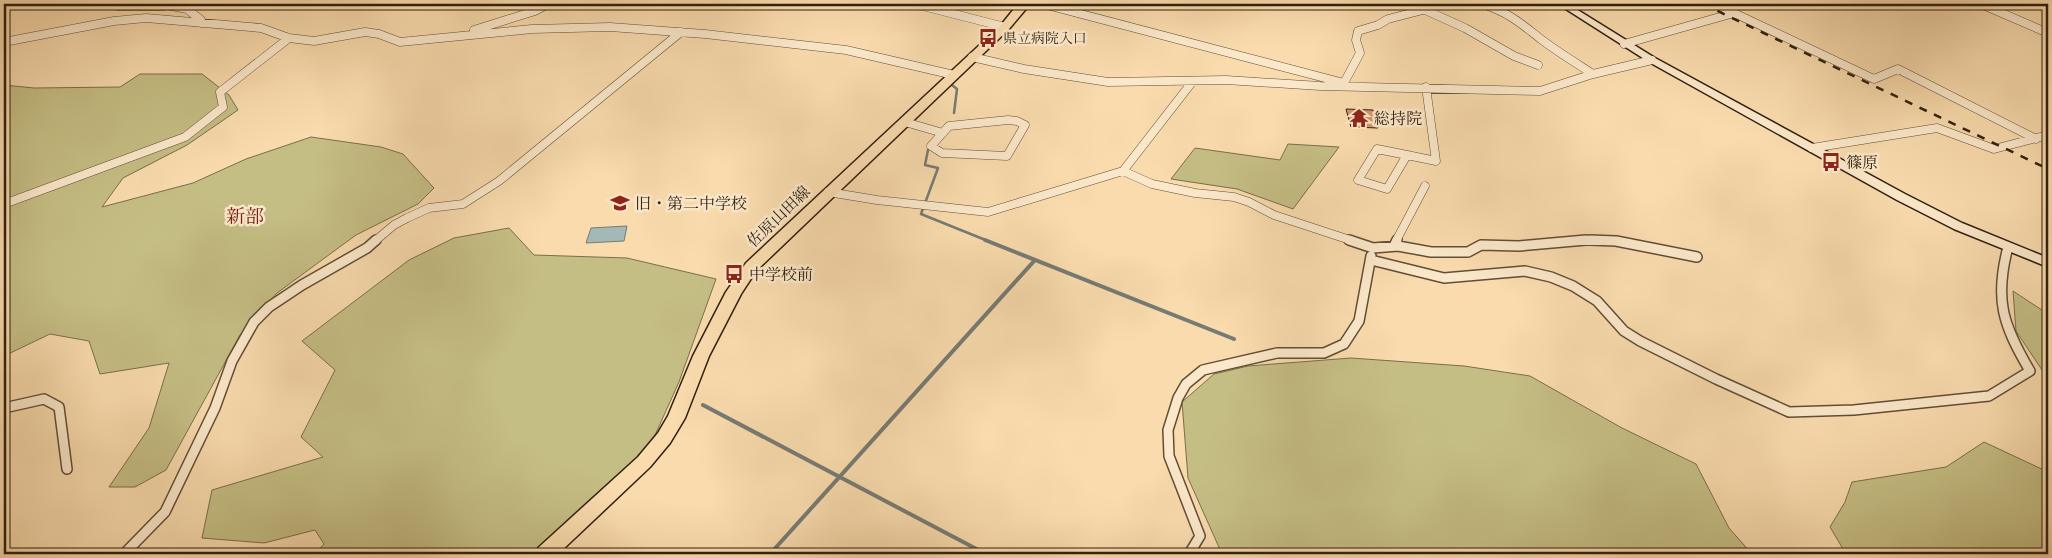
<svg xmlns="http://www.w3.org/2000/svg" width="2052" height="558" font-family="'Gentium Book Plus','Noto Serif JP',serif">
<rect width="100%" height="100%" fill="#f9dbad"/>
<filter id="stains"><feTurbulence type="fractalNoise" baseFrequency=".004" numOctaves="4"/><feColorMatrix values="0 0 0 0 .2 0 0 0 0 .09 0 0 0 0 .02 0 0 0 .5 -.17"/></filter>
<radialGradient id="worn" r=".72"><stop offset=".6" stop-color="#630" stop-opacity="0"/><stop offset="1" stop-color="#630" stop-opacity=".3"/></radialGradient>
<path fill="#c5be84" stroke="#7a6e4a" d="M140,74h62l27,21 9,15 -51,35 -64,33 -21,29 91,-24 53,-24 65,-22 70,10 22,7 31,34 -16,16 -62,31 -79,58 -37,42 -74,135 -31,17h-26l40,-59 20,-65 -69,11 -11,-33 -39,-7 -46,22v-271l30,3 86,-1z
M1288,144l51,3 -46,62 -56,-20 -66,-10 24,-31 85,12z
M509,228l25,27 93,3 89,21 -37,103 -28,62 -94,91 -25,19h-217l9,-10 -9,-14 -51,13 -62,-5 10,-48 111,-33 -22,-20 34,-67 -33,-29 107,-81 45,-22z
M2013,291l35,23v65l-32,-48z
M1351,358l113,8 66,10 92,52 74,36 33,64 23,26h-530l-34,-76 -6,-76 32,-28 34,-8z
M1984,442l64,30v82h-202l-16,-27 15,-25 7,-20 94,-15z"/>
<path fill="#a4b8b7" stroke="#767b74" d="M627,226l-3,15 -38,2 5,-15z"/>
<g fill="none" stroke-linecap="round" stroke-linejoin="round">
<path stroke="#767b74" stroke-width="2.5" d="M952,85l5,4 -3,24
M928,150l-3,15 13,3 -17,46 67,27"/>
<path stroke="#767b74" stroke-width="4" d="M985,240l249,99
M703,405l283,149
M770,554l265,-294"/>
</g>
<path fill="#db966c" stroke="#301f0f" d="M1346,109l27,1 5,18 -27,-1z"/>
<g fill="none" stroke-linecap="round" stroke-linejoin="round">
<g stroke="#624e36" stroke-width="9">
<path id="street-far1" d="M107,4l12,2h45
M161,4l26,5 14,11v3
M915,4l90,23
M1043,4l301,79
M1412,4l53,24 49,28 24,9
M1483,4c28,10 36,18 59,36 16,12 34,23 51,34
M1715,4l159,75 24,-10 138,70
M1981,4l67,29
M474,30l61,-19 13,-7
M4,42l110,-21 32,-3 115,10 28,10 25,3 51,-9 14,2 21,8 132,-13 78,-2 95,7 141,16 108,25
M1624,44l110,-31
M972,57l52,12 84,13 118,-2 94,6 220,5 53,-17 59,-14
M1344,83l16,-30 -4,-13 2,-9 20,-6 10,-6 35,-9
M1008,120l9,1 8,4 -18,31 -65,-3 -11,-7 18,-20z
M905,122l38,11
M1812,148l125,-20 57,21 54,-14
M1377,149l30,6 -20,34 -29,-9z
M1407,155l29,6 -10,-74
M1123,171l29,13 43,9 39,4 15,5 25,13 79,26
M828,192l49,8 111,12 135,-41 70,-90
M4,204l181,-67 38,-30 -3,-15 69,-54
M375,241l19,-16 13,-7 22,-10 34,-4 36,-23 182,-149
M1396,241l29,-55
M1572,241h46"/>
</g>
<g stroke="#624e36" stroke-width="12">
<path id="street" d="M1349,240l24,8 25,-2 33,6h37l13,-7 38,1 67,-6
M1590,240l26,1 81,16
M1394,246l3,-6
M1371,260l73,18 81,-7 26,6 22,9 24,15 27,30 16,10 76,38 73,33 65,-2 135,-14 41,-25c-27,-46 -36,-71 -22,-124
M4,408l40,-9 15,8 8,62
M124,554l41,-42 50,-104 17,-47 22,-39 15,-15 33,-22 65,-37 9,-8
M1189,554l11,-18 -31,-80 -1,-26 10,-32 8,-14 17,-14 74,-17h47l20,-9 15,-23 12,-65"/>
</g>
<g stroke="#301f0f" stroke-width="3">
<path id="secondary" d="M1558,4h10l87,54 250,136 57,29 86,35v9l-94,-38 -57,-29 -248,-138z"/>
</g>
<g stroke="#301f0f" stroke-width="3">
<path id="primary" d="M1018,4h12l-21,25 -253,242 -15,23 -32,62 -24,62 -15,25 -20,24 -92,87h-22l2,-6 100,-91 20,-24 10,-17 25,-60 33,-64 20,-29 255,-238z"/>
</g>
<use href="#street-far1" stroke="#fbe8ca" stroke-width="8"/>
<use href="#street" stroke="#fbe8ca" stroke-width="9"/>
<use href="#secondary" fill="#fbe8ca" fill-rule="evenodd"/>
<use href="#primary" fill="#f9dbad" fill-rule="evenodd"/>
<path stroke="#301f0f" stroke-width="2.5" stroke-dasharray="8 8" stroke-linecap="butt" d="M1703,4l345,165"/>
</g>
<defs>
<g id="bus-bare" transform="scale(1.5)"><path d="M-5-6H5V4H4V6H2V4H-2V6H-4V4H-5ZM-3.5-4V0h7V-4ZM-3.5 1.2v1.5H-2V1.2ZM2 1.2v1.5H3.5V1.2Z" fill="#8f2418" stroke="#fbe8ca" stroke-width="2.5" paint-order="stroke"/></g>
<g id="temple-bare" transform="scale(1.5)"><path d="M0-6L5-2H3V0L6.5 2.5H4V6H1.5V3h-3V6H-4V2.5H-6.5L-3 0V-2H-5Z" fill="#8f2418" stroke="#fbe8ca" stroke-width="2.5" paint-order="stroke"/></g>
<g id="school-bare" transform="scale(1.5)"><path d="M0-5L7-2L0 1L-7-2ZM-4 1L0 2.5L4 1V4Q0 6-4 4Z" fill="#8f2418" stroke="#fbe8ca" stroke-width="2.5" paint-order="stroke"/></g>
</defs>
<g fill-rule="evenodd">
<use href="#bus-bare" x="988" y="38"/>
<use href="#temple-bare" x="1359" y="118"/>
<use href="#bus-bare" x="1831" y="162"/>
<use href="#school-bare" x="620" y="203"/>
<use href="#bus-bare" x="734" y="274"/>
</g>
<g text-anchor="middle" stroke-width="5" stroke-linejoin="round" paint-order="stroke">
<g font-size="14" fill="#301f0f" stroke="#fbe8ca" text-anchor="start">
<text x="1003" y="43">県立病院入口</text>
</g>
<g font-size="16" fill="#301f0f" stroke="#fbe8ca" text-anchor="start">
<text x="1374" y="124">総持院</text>
<text x="1846" y="168">篠原</text>
<text x="635" y="209">旧・第二中学校</text>
<text x="749" y="280">中学校前</text>
</g>
<g font-size="16" fill="#301f0f" stroke="#fbe8ca">
<text transform="translate(778 216) rotate(-44)" y="6">佐原山田線</text>
</g>
<g font-size="19" fill="#7a1f14" stroke="#fbe8ca">
<text x="245" y="223">新部</text>
</g>
</g>
<rect width="2052" height="558" fill="none" stroke="#f9dbad" stroke-width="20"/>
<rect x="5" y="5" width="2042" height="548" fill="none" stroke="#301f0f" stroke-width="2.5"/>
<rect x="10" y="10" width="2032" height="538" fill="none" stroke="#301f0f"/>
<rect width="100%" height="100%" filter="url(#stains)"/>
<rect width="100%" height="100%" fill="url(#worn)"/>
</svg>
